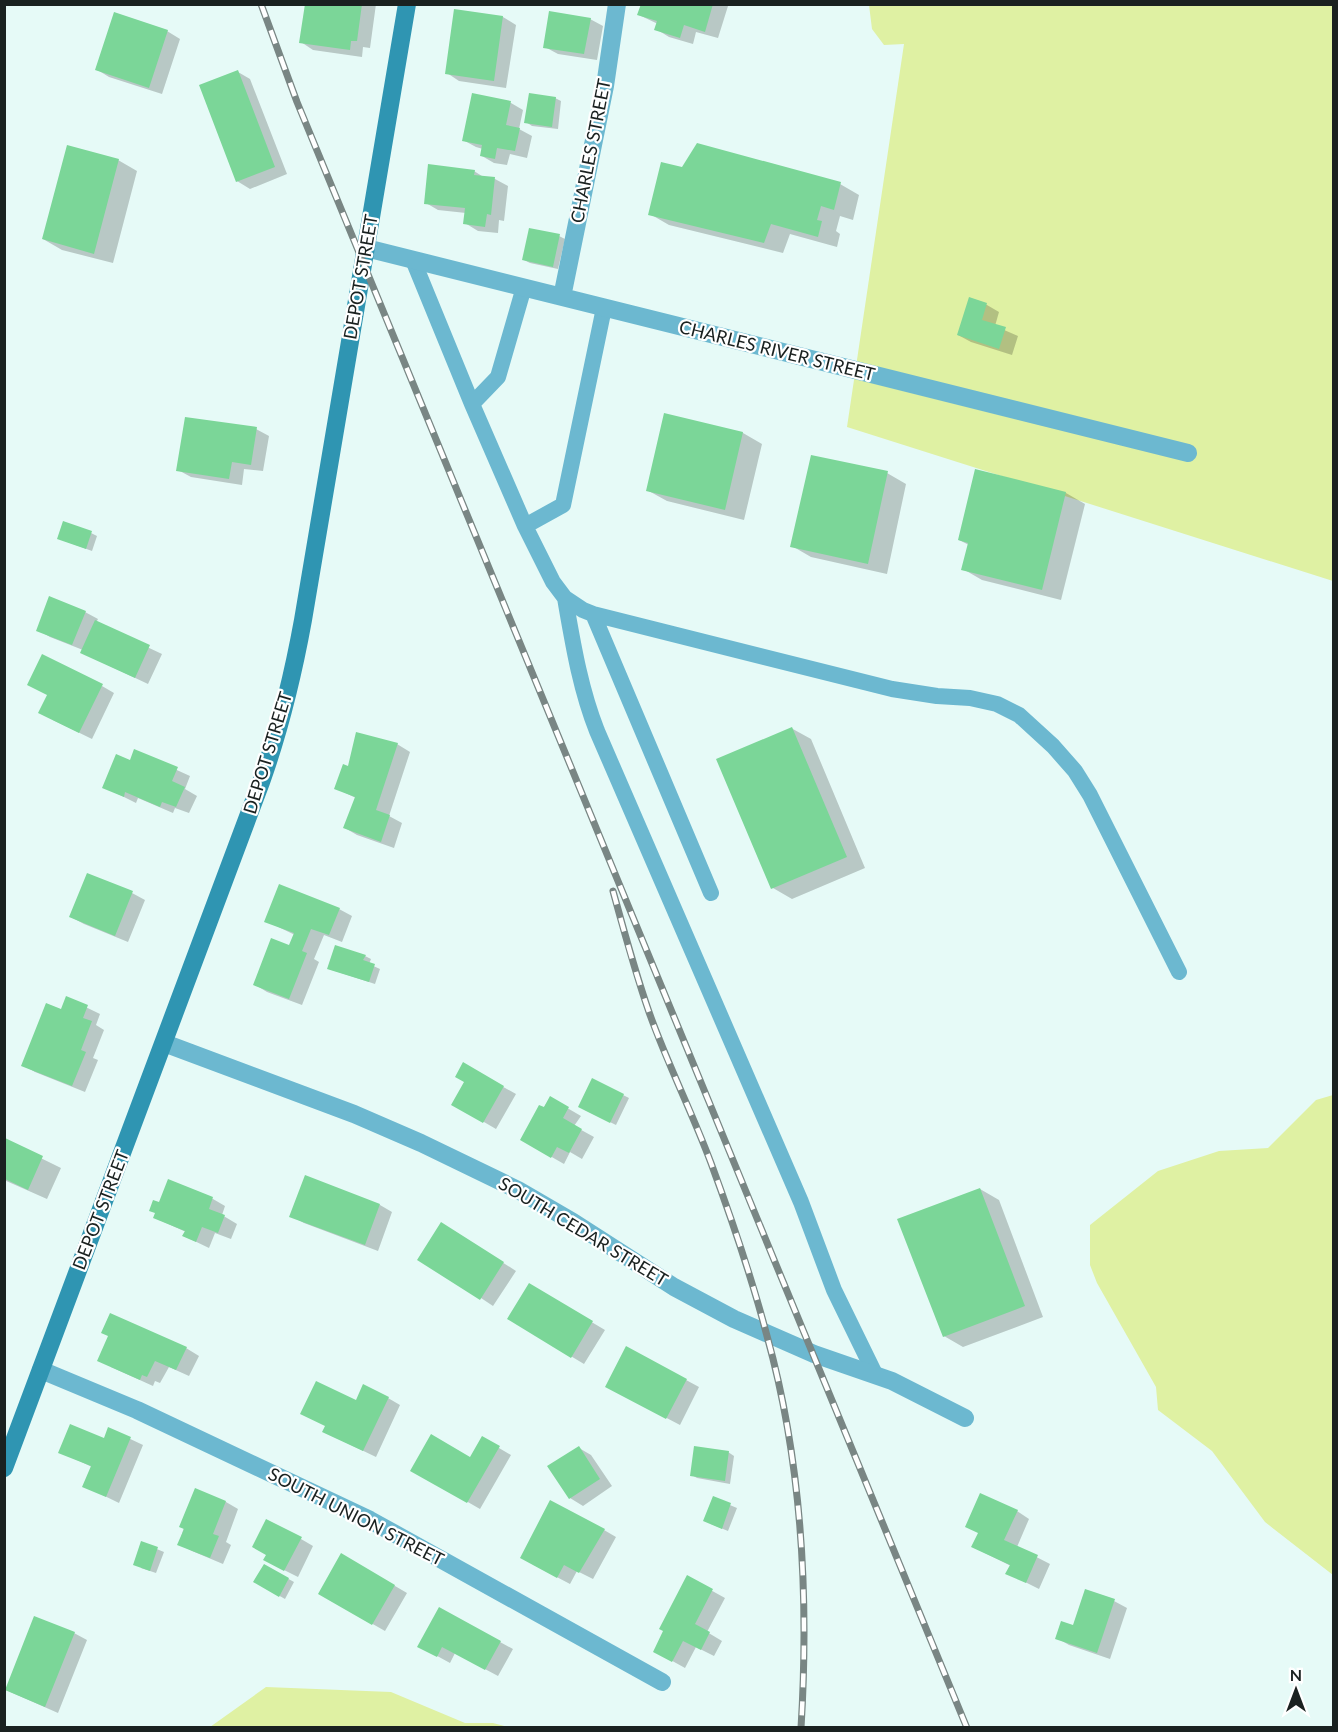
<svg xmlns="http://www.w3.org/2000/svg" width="1338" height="1732" font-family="Lato,sans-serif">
<rect width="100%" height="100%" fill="#e6faf7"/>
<path fill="#dff1a3" d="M869,5h464v576l-486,-154 57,-383 -20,1 -12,-16z
M1333,1095h1l-1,480 -68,-53 -53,-71 -54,-41 -2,-23 -59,-104 -7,-18v-40l68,-54 61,-20 49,-3 48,-48z
M266,1687l125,5 74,31h28l15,4h-298z"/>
<path fill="#0003" d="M306,4h70l-6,44 -7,-1 -1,10 -49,-7 -12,-8z
M642,4h83l3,2 -10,32 -22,-6 -3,12 -24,-7 -13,-8 2,-5 -19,-9z
M455,10l48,7 13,8 -10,63 -47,-7 -12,-8z
M590,19l13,7 -6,34 -39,-6 -13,-7z
M167,31l13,8 -18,55 -53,-17 -13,-8z
M238,72l12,7 37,95 -37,15 -13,-8z
M473,95l38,8 12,7 -4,19 13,7 -5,22 -17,-4 -3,11 -13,-2 -12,-7 1,-7 -7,-2 -13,-7z
M555,98l6,3 -3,28 -26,-3 -6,-4z
M118,160l19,11 -24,92 -51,-13 -19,-11z
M683,169l157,15 19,11 -6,25 -13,-4 -4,15 4,3 -3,13 -47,-13 -7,19 -114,-28 -19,-11z
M474,171l11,7 10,1 13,7 -4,35 -5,-1 -1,13 -20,-2 -13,-8 1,-10 -28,-3 -12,-7z
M559,236l6,3 -7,30 -28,-6 -6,-3z
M970,299l17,6 12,7 -4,14 23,10 -6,19 -41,-13 -13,-7z
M665,415l78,18 19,11 -18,76 -77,-19 -20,-11z
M256,429l13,7 -6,35 -19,-2 -2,16 -51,-8 -13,-7z
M976,470l90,23 19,11 -24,96 -79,-20 -19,-11 6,-24 -10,-5z
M887,473l19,11 -19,90 -76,-17 -19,-11z
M91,533l6,3 -5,15 -27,-10z
M85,612l13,7 -2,4 66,31 -14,30 -53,-25 -12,-9 -33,-13 -12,-7z
M102,686l12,7 -22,46 -39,-19z
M791,728l20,11 54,129 -73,31 -19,-11z
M397,744l13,8 -21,64 13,7 -8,25 -37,-13 -12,-7 11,-30 -21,-10 14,-21z
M135,751l55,25 -5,13 12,7 -8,17 -14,-5 -2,5 -35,-15 -2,5 -32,-16 27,-25z
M132,893l13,7 -17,42 -44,-18 -13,-7z
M339,909l13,7 -10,26 -18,-7 -10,24 5,3 -17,43 -35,-13 -13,-8 36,-37 5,-12 -29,-14z
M365,956l6,3 -2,5 11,5 -5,15 -46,-15z
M67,998l33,16 -4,11 8,5 -11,28 5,2 -13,32 -50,-20 -12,-7 39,-54z
M464,1065l52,29 -20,35 -43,-25 13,-22z
M623,1095l6,3 -13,27 -31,-15z
M550,1098l31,18 -7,10 20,11 -12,22 -12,-7 -6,12 -42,-24z
M4,1140l57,28 -14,31 -43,-19z
M169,1181l44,18 12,7 -3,9 15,9 -6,15 -16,-6 -6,15 -25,-12 2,-4 -31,-14z
M980,1189l19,11 44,117 -80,30 -19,-11z
M380,1205l12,7 -14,39 -74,-28 -13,-7z
M454,1231l62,40 -23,35 -12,-8z
M529,1285l76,45 -21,34 -75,-45z
M186,1348l13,8 -10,20 -20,-9 -9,16 -5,-2 -2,5 -42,-19z
M627,1348l72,39 -19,38 -61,-32z
M388,1398l12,7 -24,52 -52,-25z
M109,1429l34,16 -24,58 -35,-17 8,-19 -32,-15 45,-12z
M482,1438l29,17 -31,54 -68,-39 59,-11z
M579,1448l12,7 21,31 -29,20 -13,-8 -20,-31z
M728,1452l6,4 -4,28 -33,-6 -5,-3z
M195,1490l31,12 12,7 -12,33 5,3 -8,19 -31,-13 -13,-7z
M713,1498l24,10 -9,23 -17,-7z
M1017,1511l12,8 -12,28 33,17 -11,25 -32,-16 4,-7 -38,-19z
M604,1530l12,7 -23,42 -16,-8 -7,13 -36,-19z
M301,1539l12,7 -15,31 -20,-10 -10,-12z
M142,1543l22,9 -8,21 -15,-5z
M342,1555l65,38 -22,38 -65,-37z
M265,1566l29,16 -9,17 -30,-17z
M687,1577l38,21 -18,34 15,9 -8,15 -18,-9 -11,21 -18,-10z
M1086,1591l28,10 13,7 -17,51 -41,-14 -12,-7 17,-11z
M74,1633l13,7 -29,73 -52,-23z
M500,1642l13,7 -15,27 -43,-23 -5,10 -31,-17z"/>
<path fill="#7bd698" d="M305,4h57l-5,37h-6l-1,9 -51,-7z
M641,4h72l-8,28 -21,-7 -4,13 -26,-8 3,-9 -20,-6z
M454,9l49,7 -9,65 -49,-7z
M549,11l42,7 -7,36 -41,-6z
M114,12l54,18 -19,58 -54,-18z
M238,70l37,97 -39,15 -37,-97z
M472,93l39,8 -5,24 14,3 -5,23 -18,-3 -2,11 -15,-3 2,-11 -20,-4z
M529,93l27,4 -4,30 -28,-4z
M697,143l144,39 -7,28 -13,-4 -4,14 5,1 -4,16 -47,-13 -7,19 -116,-28 13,-53 21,5z
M67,145l52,14 -25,95 -52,-15z
M428,164l47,6 -1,5 21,2 -4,38 -4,-1 -2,13 -22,-3 2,-16 -41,-4z
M529,228l31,6 -7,33 -31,-7z
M969,297l18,6 -5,17 24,7 -7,22 -42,-14z
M664,413l79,19 -18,78 -79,-19z
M185,417l72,10 -6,38 -19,-3 -3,17 -53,-8z
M811,455l77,16 -20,93 -78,-17z
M975,469l91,23 -24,98 -81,-20 7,-27 -10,-3z
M63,521l29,10 -6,18 -29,-10z
M49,596l37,15 -14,34 -36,-14z
M95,620l55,25 -15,33 -55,-25z
M42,654l61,30 -24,49 -41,-20 9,-18 -20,-10z
M792,727l55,130 -76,32 -55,-130z
M356,732l42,11 -22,67 14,5 -9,27 -38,-14 12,-31 -21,-8 9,-25 5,2z
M134,749l44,18 -6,14 13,6 -9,20 -14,-5 -2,5 -35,-15 -1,5 -22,-9 14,-34 14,6z
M87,873l46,18 -18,45 -46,-19z
M279,884l61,24 -11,27 -18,-6 -9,22 5,2 -18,46 -36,-14 18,-47 18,7 5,-12 -30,-11z
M335,945l31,10 -3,5 12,4 -6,18 -42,-13z
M66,996l22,9 -5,13 9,3 -11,29 5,2 -14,34 -51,-20 25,-63 15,6z
M463,1062l41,24 -21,37 -32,-18 13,-23 -9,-5z
M592,1078l32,16 -14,29 -32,-16z
M550,1096l19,11 -6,11 19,11 -13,24 -12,-6 -6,11 -31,-18 19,-35 5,2z
M5,1138l38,18 -15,34 -23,-11z
M305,1175l75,29 -15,41 -76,-28z
M168,1179l45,18 -4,12 16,6 -7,18 -16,-6 -6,15 -14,-6 3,-5 -32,-13 2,-5 -6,-2 4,-11 6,2z
M980,1188l45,118 -82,31 -46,-118z
M441,1222l63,40 -24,38 -63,-40z
M529,1283l64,38 -22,37 -64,-39z
M110,1313l77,34 -11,23 -21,-9 -8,16 -5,-2 -2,5 -43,-19 11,-25 -7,-3z
M626,1346l61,33 -21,40 -61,-32z
M316,1381l40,19 7,-16 26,13 -26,54 -41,-19 3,-6 -25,-12z
M70,1424l34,14 4,-11 23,10 -25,60 -24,-10 9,-21 -33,-13z
M431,1434l39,23 12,-21 18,10 -33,57 -57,-32z
M579,1446l21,33 -31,20 -22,-33z
M694,1446l35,5 -4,30 -35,-5z
M195,1488l31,13 -13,33 6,2 -9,22 -33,-13 7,-16 -5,-2z
M980,1493l38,17 -14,30 34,15 -12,28 -21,-9 5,-9 -39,-18 7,-14 -13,-6z
M713,1496l18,7 -9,26 -19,-8z
M550,1500l55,29 -26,44 -15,-8 -7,13 -37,-20z
M266,1519l36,18 -18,34 -21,-11 3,-5 -14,-8z
M141,1541l17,6 -8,24 -17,-6z
M341,1553l54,32 -23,40 -54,-31z
M264,1564l25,14 -10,19 -26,-15z
M687,1575l26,14 -18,35 15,8 -9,18 -18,-9 -11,21 -19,-10 10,-21 -4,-2z
M1085,1589l30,10 -18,54 -42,-14 6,-18 12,4z
M439,1607l62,34 -16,29 -43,-23 -5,10 -20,-10z
M34,1616l41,16 -30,75 -40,-17z"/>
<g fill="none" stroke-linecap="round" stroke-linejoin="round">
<path stroke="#6cb8d0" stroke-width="16" d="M413,260l59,144 53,122 28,56 12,16 18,12 10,4 299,75 45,7 33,2 27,6 22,11 34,31 22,25 15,24 89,177
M472,404l26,-27 26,-90
M525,526l38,-21 41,-197
M565,598c8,46 15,90 32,133l204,471 33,88 41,84
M593,614l118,279"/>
<path stroke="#6cb8d0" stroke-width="18" d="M366,248l822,205
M562,297l43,-211 12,-82
M164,1043l190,71 67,29 97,47 55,32 101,65 60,32 80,35 78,27 73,37
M41,1370l96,40 233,110 292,162"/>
<path stroke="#2f95b2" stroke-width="18" d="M4,1468l257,-686c19,-53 32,-107 42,-162l104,-616"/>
<g stroke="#798684" stroke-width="7">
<path id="rail" d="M261,4l36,98 670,1626
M613,891c11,40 22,81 36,121 18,51 43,100 62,151 21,57 41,115 56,173 35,126 42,262 34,392"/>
</g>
<use href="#rail" stroke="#fff" stroke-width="4.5" stroke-dasharray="14" stroke-linecap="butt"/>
</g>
<g text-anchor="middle" stroke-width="4.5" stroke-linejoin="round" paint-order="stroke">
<g font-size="18" fill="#1a2120" stroke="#fff">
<text transform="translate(591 151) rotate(-79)" y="6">CHARLES STREET</text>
<text transform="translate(361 277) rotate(-80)" y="6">DEPOT STREET</text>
<text transform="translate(777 351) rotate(14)" y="6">CHARLES RIVER STREET</text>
<text transform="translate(268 753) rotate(-73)" y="6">DEPOT STREET</text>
<text transform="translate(101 1210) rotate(-69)" y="6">DEPOT STREET</text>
<text transform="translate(583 1232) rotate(31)" y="6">SOUTH CEDAR STREET</text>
<text transform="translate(356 1517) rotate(27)" y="6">SOUTH UNION STREET</text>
</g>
</g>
<rect width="1338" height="1732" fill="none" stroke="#1a2120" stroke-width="12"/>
<g transform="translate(1296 1690)" stroke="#ffffff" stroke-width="4.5" paint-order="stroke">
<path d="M0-4.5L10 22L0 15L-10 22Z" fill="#1a2120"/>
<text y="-9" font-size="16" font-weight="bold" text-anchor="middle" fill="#1a2120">N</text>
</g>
</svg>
